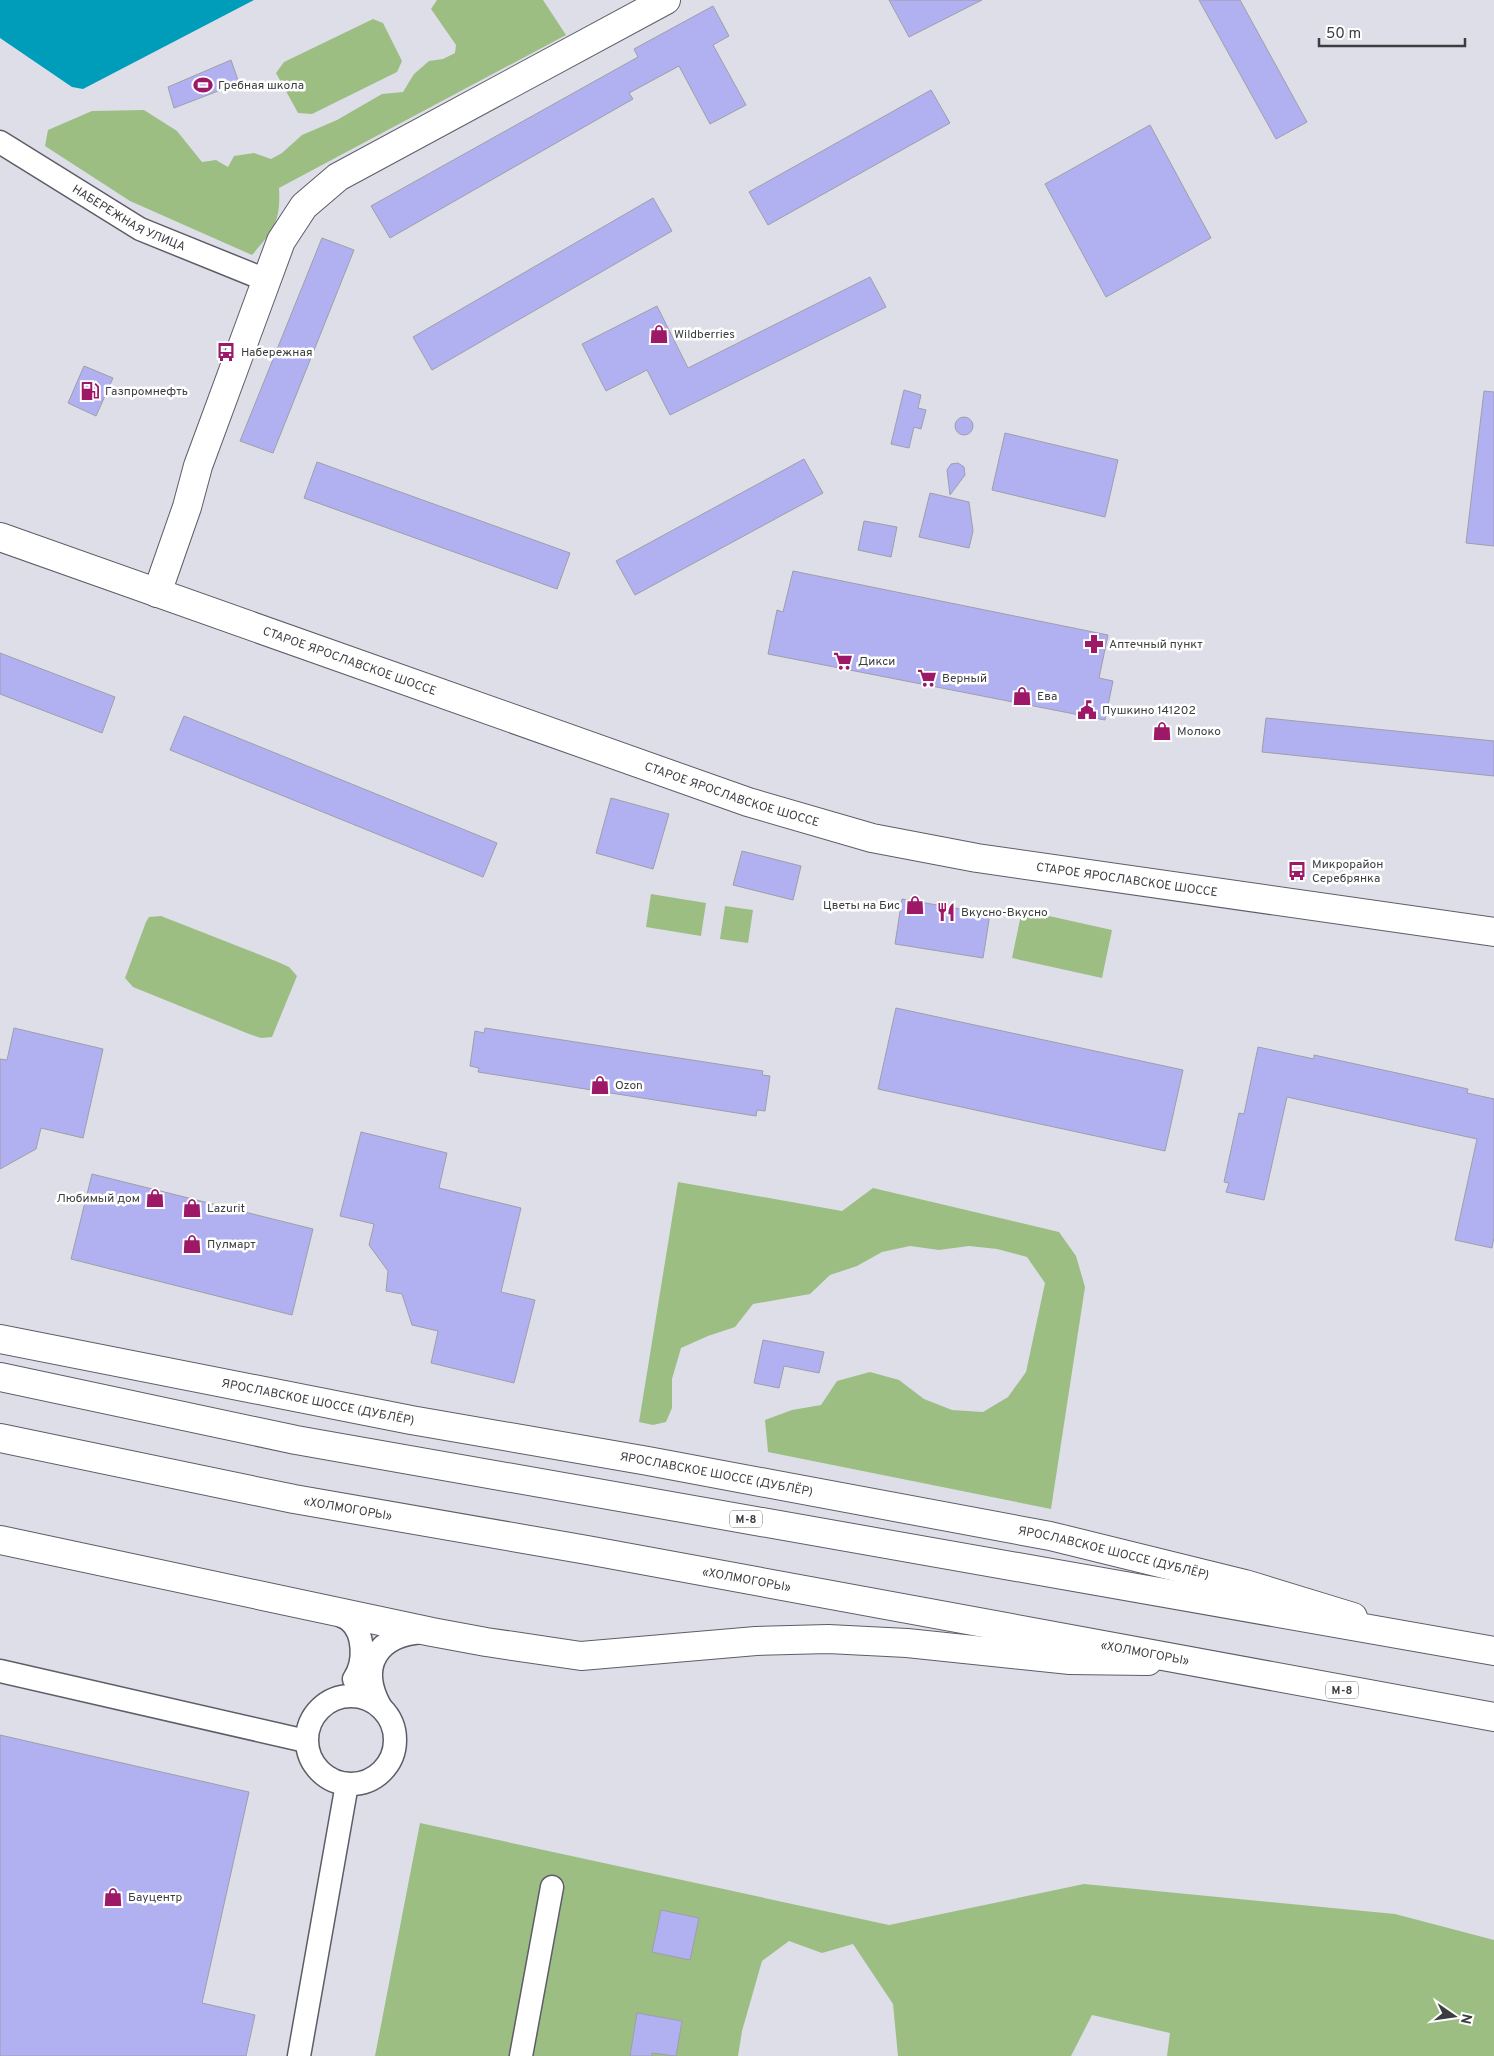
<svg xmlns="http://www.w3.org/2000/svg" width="1494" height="2056" font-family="Overpass,sans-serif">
<rect width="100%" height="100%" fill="#dedee9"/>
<path fill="#9cbe83" d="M437,0h106l23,35 -287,153c2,33 -5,42 -27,67l-122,-54 -85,-55 3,-16 44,-19 52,-1 33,21 25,31 14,-2 12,7 6,-11 20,-3 17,6 11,-6 20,-18 35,-15 45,-26 21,-2 11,-18 15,-13 14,-2 12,-6 1,-8 -25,-36z
M373,19l10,4 19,38 -5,11 -85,42 -14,-1 -22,-40 8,-11z
M651,894l55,9 -5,33 -55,-9z
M725,906l28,4 -5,33 -28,-4z
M1022,910l90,20 -10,48 -90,-20z
M161,916l117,46 11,5 8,9 -25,61 -11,1 -12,-4 -116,-47 -8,-9 21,-56 3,-5z
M678,1182l164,29 31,-23 186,44 17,24 9,31 -34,222 -283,-57 -3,-32 27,-10 29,-5 16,-24 33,-9 29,8 25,19 28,11 31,2 25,-15 18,-25 19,-89 -18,-26 -30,-8 -28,-3 -30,4 -29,-4 -28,6 -25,14 -27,9 -20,19 -57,10 -18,23 -27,9 -27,12 -9,31v29l-6,14 -13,3 -14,-3z
M420,1823l469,102 195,-41 311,30 99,26v116h-327l3,-23 -78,-18 -21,41h-173l-5,-52 -40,-60 -31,9 -33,-12 -27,20 -20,70 -4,25h-363z"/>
<path fill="#009dba" d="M0,0h254l-171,89 -11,-2 -72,-49z"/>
<path fill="#b1b1f2" stroke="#9e9ea9" d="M889,0h93l-73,37z
M1199,0h41l67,122 -31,17z
M713,6l16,30 -16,9 33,60 -36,19 -31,-58 -50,27 4,6 -243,139 -19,-32 267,-149 -4,-8z
M231,60l8,23 -65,25 -6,-21z
M931,90l19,33 -182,102 -19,-33z
M1150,125l61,113 -105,59 -61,-113z
M653,198l19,33 -240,139 -19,-33z
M322,238l32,12 -81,203 -33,-12z
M870,277l16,30 -216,108 -23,-45 -41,21 -24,-47 75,-38 31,62z
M84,366l29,12 -17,38 -28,-13z
M904,390l17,5 -3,13 8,2 -5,19 -7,-2 -5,21 -18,-4z
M1484,391l10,1v154l-28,-3z
M955 426a9 9 0 1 1 18 0a9 9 0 1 1-18 0Z
M1005,433l113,27 -13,57 -113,-27z
M804,459l19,34 -188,102 -19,-34z
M317,462l253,91 -13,36 -253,-91z
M958,463l6,4 1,8 -15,20 -3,-25 4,-6z
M930,493l39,9 4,29 -4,17 -50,-11z
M864,521l33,6 -6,30 -33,-7z
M793,571l315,64 -9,43 14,3 -8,39 -337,-66 9,-44 6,2z
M0,653l115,44 -13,36 -102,-39z
M184,716l313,127 -14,34 -313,-127z
M1266,718l228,23v35l-232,-24z
M611,798l58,16 -16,55 -57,-16z
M742,851l59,15 -8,34 -60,-15z
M902,899l88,15 -7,44 -88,-14z
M896,1008l287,62 -18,81 -287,-62z
M14,1028l89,21 -20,89 -42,-10 -5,21 -36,20v-110l7,1z
M485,1028l278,43 -1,4 8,1 -5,35 -8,-1 -1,6 -278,-44 1,-4 -9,-2 5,-35 9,2z
M1258,1047l56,12v-4l83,18 71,16 -1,4 27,6v138l-2,11 -37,-8 22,-101 -190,-42 -23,103 -38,-8 3,-9 -5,-1 15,-69 5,1z
M361,1132l86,21 -8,35 82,20 -20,84 34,8 -21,83 -83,-20 7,-32 -26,-6 -10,-31 -16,-3 2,-20 -19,-26 5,-21 -34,-8z
M92,1174l221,55 -21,86 -221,-56z
M763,1340l61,12 -5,21 -35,-7 -5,22 -25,-5z
M0,1735l249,57 -47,211 53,12 -9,41h-246z
M661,1910l38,8 -9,42 -38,-8z
M637,2013l45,8 -6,35 -24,-3v3h-22z"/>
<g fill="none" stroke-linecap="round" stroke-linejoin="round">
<g stroke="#5d5d67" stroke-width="25">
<g id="street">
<path id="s1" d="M0,142l140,87 126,51"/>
<path d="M335,1612c4,3 10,5 14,8 16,13 16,43 5,59"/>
<path d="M0,1671l306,70"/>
<circle cx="351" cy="1740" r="44"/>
<path d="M380,1706c-22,-41 -2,-71 43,-74"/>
<path d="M299,2056l48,-272"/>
<path d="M521,2056l31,-169"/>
</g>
</g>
<g stroke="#5d5d67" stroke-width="30">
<g id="secondary">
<path id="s2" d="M0,537l748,265 124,36 105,20 517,74"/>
<path d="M157,593l30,-86 11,-41 83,-225 23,-35 34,-29 328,-177"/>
<path id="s3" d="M0,1339l411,81 237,41 402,75 195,48 108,33"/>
<path d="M0,1540l432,92 54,10 95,14 175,-15 72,-2 79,4 163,17 78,1"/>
</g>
</g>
<g stroke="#5d5d67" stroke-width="30">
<g id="highway">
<path d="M0,1377l296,63 1198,211"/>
<path id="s4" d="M0,1438l294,61 293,51 907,167"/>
</g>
</g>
<use href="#street" stroke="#fff" stroke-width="22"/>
<use href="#secondary" stroke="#fff" stroke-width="28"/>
<use href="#highway" stroke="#fff" stroke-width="28"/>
</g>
<defs>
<g id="stadium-bare" transform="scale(1.5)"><path d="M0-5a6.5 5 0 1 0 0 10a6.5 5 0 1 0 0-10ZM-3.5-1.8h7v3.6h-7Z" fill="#9e1868" stroke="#fff" stroke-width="2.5" paint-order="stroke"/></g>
<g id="shop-bare" transform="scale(1.5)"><path d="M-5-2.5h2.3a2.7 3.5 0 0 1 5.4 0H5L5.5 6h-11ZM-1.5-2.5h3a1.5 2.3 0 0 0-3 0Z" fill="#9e1868" stroke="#fff" stroke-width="2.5" paint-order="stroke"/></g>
<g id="bus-bare" transform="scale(1.5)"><path d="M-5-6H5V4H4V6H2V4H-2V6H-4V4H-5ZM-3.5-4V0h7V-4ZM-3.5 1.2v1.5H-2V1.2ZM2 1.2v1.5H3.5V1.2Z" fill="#9e1868" stroke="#fff" stroke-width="2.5" paint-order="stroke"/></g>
<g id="fuel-bare" transform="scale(1.5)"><path d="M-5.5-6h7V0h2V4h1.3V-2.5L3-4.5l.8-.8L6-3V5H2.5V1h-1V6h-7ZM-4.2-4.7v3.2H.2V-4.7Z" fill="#9e1868" stroke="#fff" stroke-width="2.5" paint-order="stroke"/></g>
<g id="pharmacy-bare" transform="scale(1.5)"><path d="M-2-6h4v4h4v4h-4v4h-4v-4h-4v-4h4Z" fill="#9e1868" stroke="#fff" stroke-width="2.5" paint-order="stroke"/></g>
<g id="supermarket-bare" transform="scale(1.5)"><path d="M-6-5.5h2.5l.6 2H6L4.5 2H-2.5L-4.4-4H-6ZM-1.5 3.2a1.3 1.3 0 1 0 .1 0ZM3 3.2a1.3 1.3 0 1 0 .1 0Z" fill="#9e1868" stroke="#fff" stroke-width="2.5" paint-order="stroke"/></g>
<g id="civic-bare" transform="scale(1.5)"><path d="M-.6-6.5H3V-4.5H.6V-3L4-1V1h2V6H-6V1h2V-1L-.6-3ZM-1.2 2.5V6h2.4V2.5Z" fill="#9e1868" stroke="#fff" stroke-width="2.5" paint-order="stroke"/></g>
<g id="restaurant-bare" transform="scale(1.5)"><path d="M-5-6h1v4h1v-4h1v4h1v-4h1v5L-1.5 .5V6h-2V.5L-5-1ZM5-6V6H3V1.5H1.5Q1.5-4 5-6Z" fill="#9e1868" stroke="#fff" stroke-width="2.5" paint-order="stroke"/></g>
</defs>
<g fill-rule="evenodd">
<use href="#stadium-bare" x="203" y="85"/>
<use href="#shop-bare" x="659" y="334"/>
<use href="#bus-bare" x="226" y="352"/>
<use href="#fuel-bare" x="90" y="391"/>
<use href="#pharmacy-bare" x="1094" y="644"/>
<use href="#supermarket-bare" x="843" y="661"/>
<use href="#supermarket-bare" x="927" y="678"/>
<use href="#shop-bare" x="1022" y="696"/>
<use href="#civic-bare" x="1087" y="710"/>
<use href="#shop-bare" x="1162" y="731"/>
<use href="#bus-bare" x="1297" y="871"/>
<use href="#shop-bare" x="915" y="905"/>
<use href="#restaurant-bare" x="946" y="912"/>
<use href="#shop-bare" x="600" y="1085"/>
<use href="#shop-bare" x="155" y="1198"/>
<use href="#shop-bare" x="192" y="1208"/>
<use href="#shop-bare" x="192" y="1244"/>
<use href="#shop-bare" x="113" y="1897"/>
</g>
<g text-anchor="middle" stroke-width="5" stroke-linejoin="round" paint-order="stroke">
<g fill="#fff" stroke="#76777a" stroke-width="1">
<rect x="730" y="1510.5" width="32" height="17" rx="4"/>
<rect x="1326" y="1681.5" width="32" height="17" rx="4"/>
</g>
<g font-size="11" font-weight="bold" fill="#3c3d41">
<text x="746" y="1523">М-8</text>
<text x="1342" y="1694">М-8</text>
</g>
<g font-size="12" fill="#3c3d41" stroke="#fff" text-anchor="start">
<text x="218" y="89">Гребная школа</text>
<text x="674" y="338">Wildberries</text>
<text x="241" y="356">Набережная</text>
<text x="105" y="395">Газпромнефть</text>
<text x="1109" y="648">Аптечный пункт</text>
<text x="858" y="665">Дикси</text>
<text x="942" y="682">Верный</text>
<text x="1037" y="700">Ева</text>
<text x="1102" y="714">Пушкино 141202</text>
<text x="1177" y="735">Молоко</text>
<text x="1312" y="868">Микрорайон<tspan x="1312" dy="14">Серебрянка</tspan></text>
<text x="900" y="909" text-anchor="end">Цветы на Бис</text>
<text x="961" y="916">Вкусно-Вкусно</text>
<text x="615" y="1089">Ozon</text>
<text x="140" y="1202" text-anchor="end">Любимый дом</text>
<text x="207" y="1212">Lazurit</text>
<text x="207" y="1248">Пулмарт</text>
<text x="128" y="1901">Бауцентр</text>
</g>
<g font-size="12" fill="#3c3d41" stroke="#fff">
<text dy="4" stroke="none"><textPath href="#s1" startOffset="150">НАБЕРЕЖНАЯ УЛИЦА</textPath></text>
<text dy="4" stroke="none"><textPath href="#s2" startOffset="371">СТАРОЕ ЯРОСЛАВСКОЕ ШОССЕ</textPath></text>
<text dy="4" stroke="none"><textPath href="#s2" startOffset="776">СТАРОЕ ЯРОСЛАВСКОЕ ШОССЕ</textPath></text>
<text dy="4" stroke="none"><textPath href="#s2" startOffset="1181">СТАРОЕ ЯРОСЛАВСКОЕ ШОССЕ</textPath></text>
<text dy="4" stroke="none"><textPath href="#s3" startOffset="324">ЯРОСЛАВСКОЕ ШОССЕ (ДУБЛЁР)</textPath></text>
<text dy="4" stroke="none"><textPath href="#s3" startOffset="729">ЯРОСЛАВСКОЕ ШОССЕ (ДУБЛЁР)</textPath></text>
<text dy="4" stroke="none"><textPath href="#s4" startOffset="355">«ХОЛМОГОРЫ»</textPath></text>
<text dy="4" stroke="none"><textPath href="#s3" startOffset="1134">ЯРОСЛАВСКОЕ ШОССЕ (ДУБЛЁР)</textPath></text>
<text dy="4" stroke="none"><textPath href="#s4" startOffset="760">«ХОЛМОГОРЫ»</textPath></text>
<text dy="4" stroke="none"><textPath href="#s4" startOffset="1165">«ХОЛМОГОРЫ»</textPath></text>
</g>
</g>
<g transform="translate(1454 2016) rotate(103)" stroke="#ffffff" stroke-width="4" paint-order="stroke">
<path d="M0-4L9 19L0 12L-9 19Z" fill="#3c3d41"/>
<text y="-8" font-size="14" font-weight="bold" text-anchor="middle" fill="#3c3d41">N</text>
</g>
<path d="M1319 38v8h146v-8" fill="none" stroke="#3c3d41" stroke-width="2.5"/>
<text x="1326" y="38" font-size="15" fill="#3c3d41" stroke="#ffffff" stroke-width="4" paint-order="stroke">50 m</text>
</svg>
